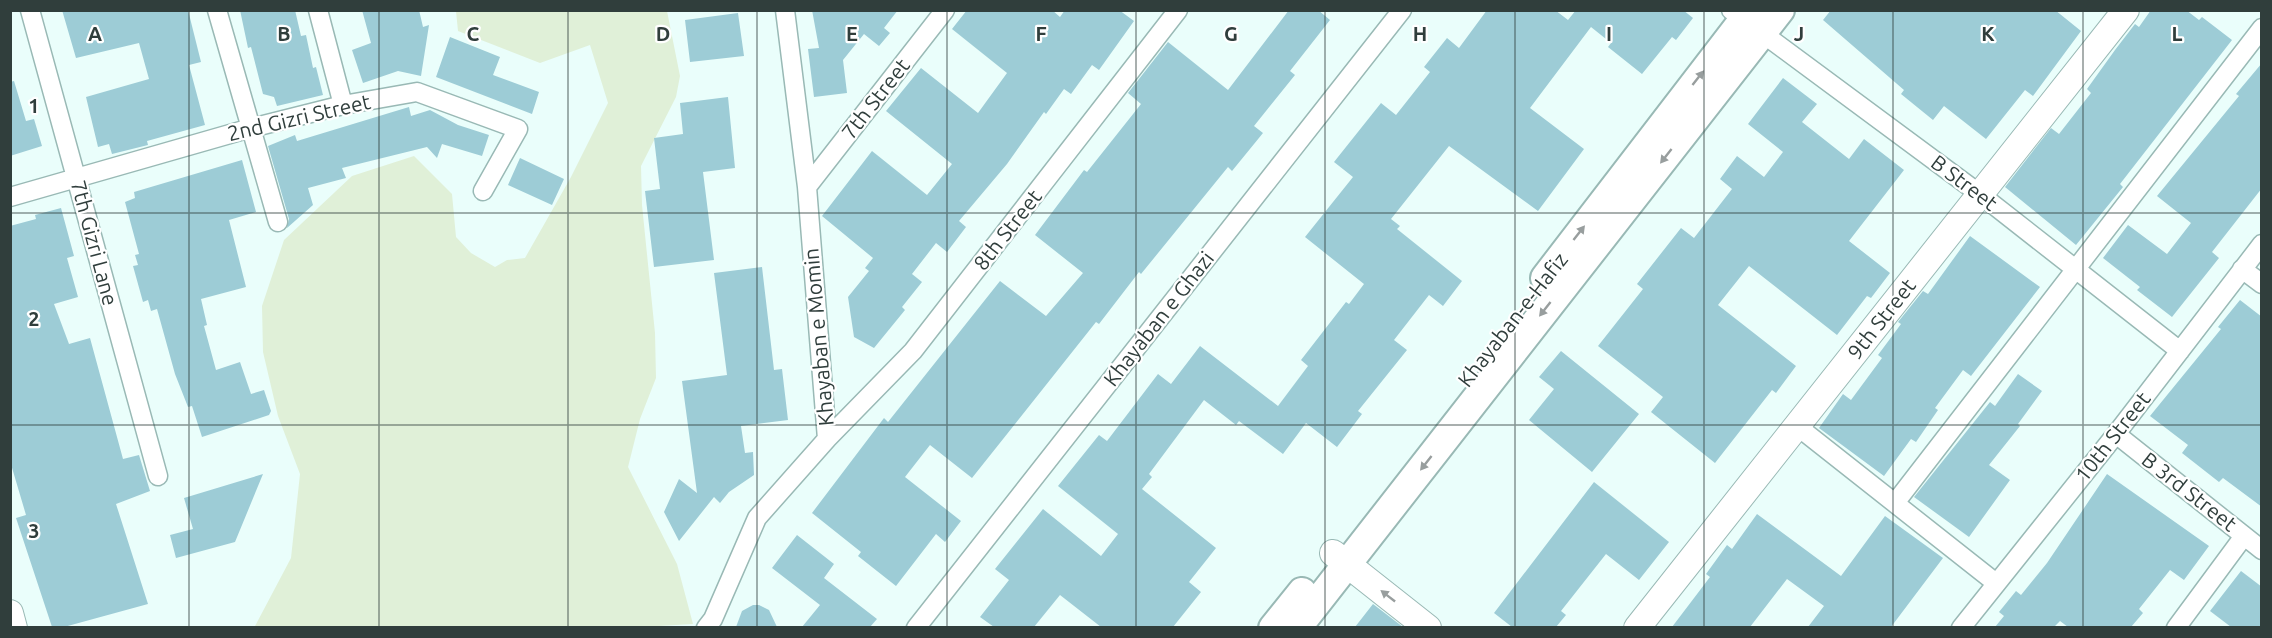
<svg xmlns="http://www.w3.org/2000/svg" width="2272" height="638" font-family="Ubuntu,sans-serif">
<rect width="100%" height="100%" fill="#eafefb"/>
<path fill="#e0f0d8" d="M456,11h211l13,65 -4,21 -35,69 1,39 13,128 1,45 -16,41 -12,48 49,97 16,60 -68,4h-371l37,-70 9,-84 -22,-58 -15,-64 -1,-46 22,-66 68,-64 62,-20 38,38 4,43 15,16 24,14 12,-7 18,-2 46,-81 37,-74 -18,-58 -50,18 -82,-32z"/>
<path fill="#9dccd6" d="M62,10h126l13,52 -12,3 16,60 -58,16 1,4 -36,9 -3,-10 -11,3 -12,-50 63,-18 -10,-36 -63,15z
M240,10h55l6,26 5,-1 7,33 3,-1 7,28 -46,11 -3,-9 -11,-3 -12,-47 -3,1z
M362,10h57l4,17 6,-2 -8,51 -23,-5 -35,12 -11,-33 19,-7z
M812,10h86l-14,18 6,5 -11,13 -15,-12 -21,26 4,33 -33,4 -6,-48 11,-1z
M967,10h85l8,7 5,-7h54l15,11 -35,49 -7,-5 -21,29 -7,-5 -18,25 -2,-2 -37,52 -48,57 7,6 -19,25 -11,-9 -24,31 10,8 -20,25 3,3 -31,38 -20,-11 -6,-40 21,-26 -4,-3 8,-10 -51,-42 50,-65 55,44 25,-31 -66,-53 35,-43 57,45 29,-40 -55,-44z
M1289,10h29l12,10 -40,51 5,4 -41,51 9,7 -31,38 -4,-4 -87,107 -2,-2 -40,52 -3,-2 -124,156 -42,-33 -25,32 56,44 -16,21 -9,-8 -40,52 -38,-30 3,-4 -49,-39 72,-95 4,4 112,-141 46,35 37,-43 -48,-38 49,-65 3,2 54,-68 -13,-11 40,-51 60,48z
M1487,10h68l13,10 8,-10h107l10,8 -17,22 -4,-3 -30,37 -34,-27 3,-4 -20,-16 -61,81 54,41 -46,62 -89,-65 -58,73 9,7 -3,3 65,52 -19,25 -14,-11 -35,45 13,10 -49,61 4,3 -25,33 -31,-24 -23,31 -44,-33 -3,4 -32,-25 -55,74 3,3 -10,12 74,59 -27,34 12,10 -28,35h-72l-41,-32 -26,32h-40l-14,-10 29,-37 -14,-11 48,-60 58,47 17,-22 -60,-48 41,-51 8,6 51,-67 13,10 29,-38 78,60 30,-40 -7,-6 45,-58 3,2 15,-20 -59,-47 48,-60 -19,-15 47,-59 15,12 34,-43 -6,-5 23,-29 12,10z
M1831,10h224l26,21 -48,65 -8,-6 -39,49 -42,-33 -11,14 -32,-26 3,-4 -81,-70z
M2151,10h35l13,10 3,-3 30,23 -112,144 3,3 -47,58 -71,-58 46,-59 8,6 32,-41 -4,-4 28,-39 20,-26 4,3z
M738,13l6,43 -54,6 -5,-42z
M450,37l50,20 -7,18 46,17 -7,22 -96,-37z
M2262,63v125l-50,64 7,6 -47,59 -35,-27 3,-3 -37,-29 25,-33 39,29 24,-31 -34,-27 82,-100 -3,-2z
M1783,78l34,26 -15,18 47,37 15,-20 40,31 -55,71 41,32 -19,25 -4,-2 -30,39 -88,-69 -31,39 78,61 -20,27 -4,-3 -57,73 -64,-51 12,-15 -65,-51 45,-57 -6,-5 44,-56 13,10 38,-49 -12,-10 17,-23 27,21 19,-25 -35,-28z
M14,81l12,40 8,-2 8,27 -32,10v-74z
M728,97l7,71 -32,4 11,88 -60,7 -9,-76 15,-2 -6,-51 29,-4 -3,-31z
M409,107l2,9 19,-6 28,15 31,10 -7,21 -40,-12 -5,14 -10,-11 -85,21 4,10 -38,10 5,17 -26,23 2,-9 -21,-73 27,-11 2,6z
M520,158l44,21 -12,26 -44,-20z
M242,160l14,52 -27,8 17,67 -45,12 6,26 -3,1 12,44 24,-8 11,32 13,-4 7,21 -2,4 -67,22 -10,-31 -4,1 -13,-33 -18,-65 -6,2 -3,-11 -5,2 -10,-36 5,-1 -3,-10 4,-1 -14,-52 10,-4 -1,-6z
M61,208l13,48 -7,2 11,39 -24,7 15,40 21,-6 33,121 16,-4 11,36 -34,13 32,100 -84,23h-12l-36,-109 10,-3 -16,-54v-235l26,-7 -1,-4z
M1970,236l70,51 -69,89 -8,-6 -28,38 3,2 -22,32 -5,-3 -27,37 -65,-48 24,-34 8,6 31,-42 -4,-3 23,-31 -3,-2 25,-31 5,3z
M762,267l12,103 8,-1 6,51 -47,6 4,27 8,-1 1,23 -25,17 -9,11 -6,-6 -35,44 -15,-29 15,-33 18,14 -15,-112 45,-6 -13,-102z
M2240,300l22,17v190l-39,-29 -4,4 -37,-29 6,-8 -38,-29 71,-87 -3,-2z
M1561,351l78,63 -47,58 -63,-52 25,-31 -15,-12z
M2018,374l24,17 -24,33 2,2 -31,39 21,15 -41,57 -55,-40 76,-95 5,4z
M263,474l-28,68 -59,16 -6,-23 23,-6 -9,-31z
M2107,474l102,72 -25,34 -14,-10 -31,39 4,4 -12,14h-63l-8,-6 -6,6h-59l9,-11 -5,-4 17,-21 5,4 26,-32z
M1594,482l75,60 -30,38 -33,-26 -45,57 5,4 -10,12h-44l-18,-14z
M1757,514l84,62 44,-60 58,42 -52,69h-83l16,-21 -37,-27 -37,48h-78l38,-50 -4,-3 21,-29 5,4z
M797,535l37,29 -10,14 53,41 -7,8h-68l18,-22 -48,-37z
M2241,571l21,16v40h-31l-21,-16z
M1373,604l30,23h-48z
M753,605h6l10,5 8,17h-41l6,-16z"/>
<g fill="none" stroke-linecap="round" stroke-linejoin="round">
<g stroke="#99b9b5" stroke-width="21">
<path id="street" d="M30,10l128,466
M217,10l61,212
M318,10l25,95
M785,10l22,177 20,252
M1731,10l250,185 199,156
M807,187l138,-177
M10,197l241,-69 92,-23 74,-13 101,37 -35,62
M2242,269l20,15
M1797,426l199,157
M2116,434l146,116
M1895,503l367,-475
M706,628l7,-9 44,-101 70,-79 86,-88 265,-341
M916,628l486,-618
M1961,628l155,-194 146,-190
M2176,628l68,-92"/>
</g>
<g stroke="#99b9b5" stroke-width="28">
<path id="secondary" d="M1333,553l95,75
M10,613l4,15
M1637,628l489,-618"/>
</g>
<g stroke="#99b9b5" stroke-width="32">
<path id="primary" d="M1545,278l206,-268
M1273,628l29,-36
M1297,628l483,-618"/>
</g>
<use href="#street" stroke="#fff" stroke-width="18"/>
<use href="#secondary" stroke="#fff" stroke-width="26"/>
<use href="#primary" stroke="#fff" stroke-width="28"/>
</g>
<defs><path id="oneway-solid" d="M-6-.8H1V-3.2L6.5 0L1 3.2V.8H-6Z" transform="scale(1.5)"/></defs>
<g fill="#989e9e">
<use href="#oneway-solid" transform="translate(1698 78) rotate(-52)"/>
<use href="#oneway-solid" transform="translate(1666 156) rotate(128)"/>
<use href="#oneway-solid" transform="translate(1579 233) rotate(-52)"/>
<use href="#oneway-solid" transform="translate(1545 309) rotate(128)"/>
<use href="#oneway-solid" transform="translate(1426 463) rotate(128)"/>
<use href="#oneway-solid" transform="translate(1388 596) rotate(-142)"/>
</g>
<path fill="none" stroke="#303e3c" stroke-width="1.5" stroke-opacity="0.55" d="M189,10v618M379,10v618M568,10v618M757,10v618M947,10v618M1136,10v618M1325,10v618M1515,10v618M1704,10v618M1893,10v618M2083,10v618M10,213h2252M10,425h2252"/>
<g text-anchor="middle" stroke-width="4.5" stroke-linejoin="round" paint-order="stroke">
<g font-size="21" fill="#303e3c" stroke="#fff">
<text transform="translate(876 99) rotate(-52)" y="7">7th Street</text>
<text transform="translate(299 118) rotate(-13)" y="7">2nd Gizri Street</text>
<text transform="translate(1964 183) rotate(37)" y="7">B Street</text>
<text transform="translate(1008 230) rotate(-52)" y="7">8th Street</text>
<text transform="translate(94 243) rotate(75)" y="7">7th Gizri Lane</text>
<text transform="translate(1159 319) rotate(-52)" y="7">Khayaban e Ghazi</text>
<text transform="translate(1882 319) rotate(-52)" y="7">9th Street</text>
<text transform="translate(1513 320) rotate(-52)" y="7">Khayaban-e-Hafiz</text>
<text transform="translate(819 337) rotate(-95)" y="7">Khayaban e Momin</text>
<text transform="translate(2113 437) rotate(-52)" y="7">10th Street</text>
<text transform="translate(2189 492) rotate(38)" y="7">B 3rd Street</text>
</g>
</g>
<g font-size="20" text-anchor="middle" font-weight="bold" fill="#303e3c" stroke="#fff" stroke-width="4.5" stroke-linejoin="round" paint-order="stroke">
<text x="95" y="41">A</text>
<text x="284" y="41">B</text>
<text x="473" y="41">C</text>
<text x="663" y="41">D</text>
<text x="852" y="41">E</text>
<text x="1041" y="41">F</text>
<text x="1231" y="41">G</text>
<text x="1420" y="41">H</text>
<text x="1609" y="41">I</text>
<text x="1799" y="41">J</text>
<text x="1988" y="41">K</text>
<text x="2177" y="41">L</text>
<text x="34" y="113">1</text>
<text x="34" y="326">2</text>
<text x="34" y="538">3</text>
</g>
<rect width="2272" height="638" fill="none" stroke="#303e3c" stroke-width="24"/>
</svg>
